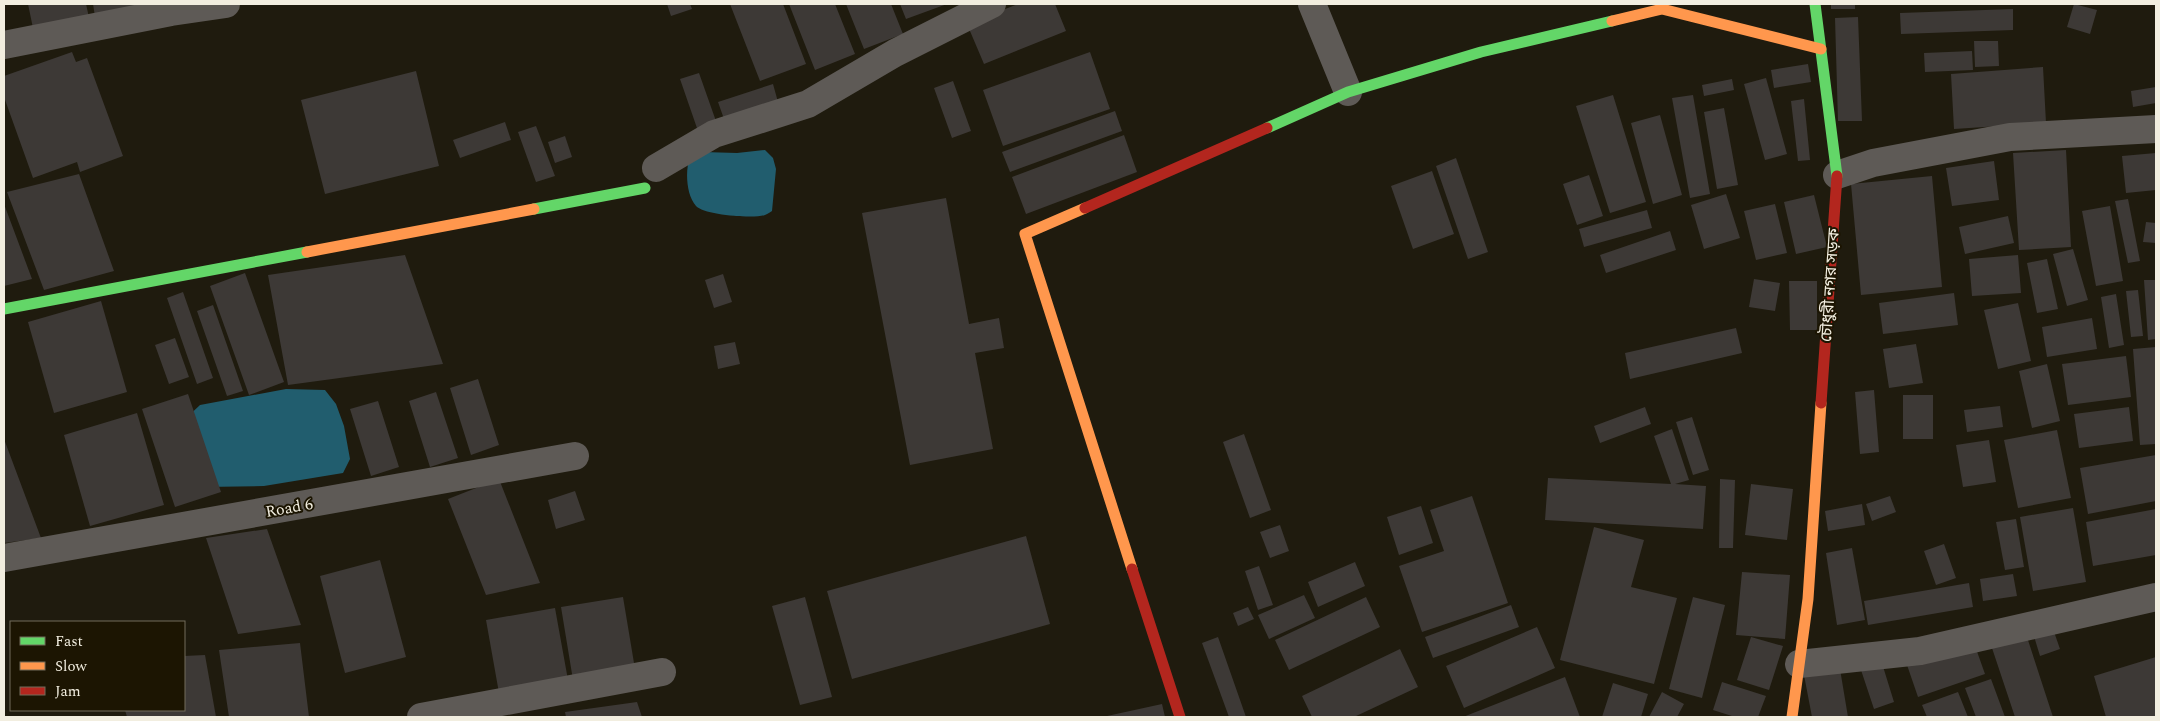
<svg xmlns="http://www.w3.org/2000/svg" width="2160" height="721" font-family="Spectral,'Noto Sans Bengali',serif">
<rect width="100%" height="100%" fill="#1f1b0e"/>
<path fill="#215d6e" d="M765,150l8,8 3,11 -4,42c-2,1 -4,3 -7,4 -11,4 -61,0 -69,-9 -10,-11 -11,-36 -6,-49l13,-5 34,1z
M286,389l39,1 11,14 8,22 6,33 -7,14 -79,13 -61,1 -22,-64 19,-18z"/>
<path fill="#3d3936" d="M28,4h58l4,18 -56,11z
M93,4h58l-55,19z
M667,4h23l2,5 -21,7z
M730,4h53l23,60 -46,17z
M789,4h46l20,50 -40,16z
M846,4h45l12,30 -39,15z
M900,4h47l-41,15z
M1018,4h37l11,27 -82,33 -17,-40z
M1831,4h24v5h-24z
M2074,4l23,6 -7,24 -23,-7z
M2013,9v21l-112,4 -1,-21z
M1858,17l4,104h-24l-3,-103z
M1974,41h24l1,25 -24,1z
M1972,51l1,19 -48,2 -1,-19z
M72,52l4,10 11,-4 36,98 -43,16 -3,-10 -44,16 -29,-81v-21z
M1090,52l20,57 -107,37 -20,-56z
M1808,64l3,18 -37,6 -3,-18z
M2043,67l3,56 -92,6 -3,-55z
M416,71l23,95 -114,28 -24,-94z
M699,73l18,51 -19,7 -18,-52z
M1766,78l21,76 -22,6 -21,-76z
M1732,79l2,11 -30,6 -2,-11z
M953,81l18,50 -19,7 -18,-50z
M773,84l5,18 -54,17 -6,-17z
M2156,87v16l-23,4 -2,-16z
M1613,95l33,107 -36,11 -34,-107z
M1693,95l17,99 -20,4 -18,-100z
M1804,99l6,61 -12,1 -7,-60z
M1724,108l14,77 -21,4 -13,-77z
M1115,111l7,20 -112,41 -8,-20z
M1660,115l22,80 -29,9 -22,-81z
M505,122l6,18 -51,18 -7,-18z
M536,126l19,50 -19,6 -18,-50z
M1124,135l13,37 -111,42 -14,-37z
M565,136l7,21 -17,6 -7,-21z
M2066,150l5,97 -52,3 -6,-97z
M2156,153v37l-30,3 -4,-37z
M1456,158l32,94 -20,7 -32,-93z
M1994,161l5,39 -47,6 -6,-38z
M1432,171l22,63 -41,15 -22,-63z
M79,174l35,97 -70,19 -37,-98z
M1589,175l14,41 -26,9 -14,-41z
M1932,176l10,111 -81,8 -10,-111z
M1726,194l14,44 -36,11 -13,-44z
M1814,195l13,52 -31,7 -12,-52z
M946,198l23,126 30,-6 5,30 -29,5 18,96 -83,16 -48,-252z
M2128,199l12,62 -12,2 -13,-62z
M4,204l28,75 -28,7z
M1775,204l12,49 -31,7 -12,-49z
M2110,206l13,75 -27,5 -14,-75z
M1647,210l5,18 -68,19 -5,-18z
M2008,216l6,27 -49,11 -6,-27z
M2146,222l10,1v20l-13,-1z
M1670,231l6,19 -70,23 -6,-18z
M2073,249l15,51 -21,6 -14,-52z
M405,255l38,109 -155,21 -20,-110z
M2018,255l3,38 -49,3 -3,-37z
M2047,259l11,50 -21,4 -10,-50z
M245,273l39,109 -35,13 -39,-109z
M723,274l9,28 -18,6 -9,-28z
M1754,279l26,4 -5,28 -26,-4z
M2144,280h12v59l-8,1z
M1789,281h28v49h-27z
M2138,290l5,46 -12,1 -5,-46z
M183,292l30,86 -16,6 -30,-86z
M1954,293l4,32 -75,9 -4,-31z
M2116,294l8,51 -15,3 -8,-51z
M101,301l26,91 -73,21 -26,-91z
M2018,303l13,58 -33,8 -14,-59z
M213,305l30,86 -16,5 -30,-85z
M2092,318l5,31 -50,8 -5,-30z
M1736,328l6,25 -112,26 -5,-26z
M175,338l14,39 -20,7 -14,-39z
M735,342l5,22 -22,5 -4,-23z
M1916,344l7,39 -34,5 -6,-39z
M2156,347v97l-16,1 -7,-96z
M2126,356l5,41 -63,8 -6,-41z
M2047,364l13,57 -28,7 -13,-57z
M478,379l21,66 -28,10 -21,-67z
M1874,390l5,62 -19,2 -5,-62z
M436,392l22,66 -28,9 -21,-66z
M188,394l33,98 -46,15 -33,-98z
M1903,395h30v44h-30z
M378,401l21,66 -28,9 -21,-67z
M2000,406l3,21 -36,5 -3,-22z
M1645,407l6,17 -51,19 -6,-17z
M2129,407l4,34 -54,7 -5,-34z
M137,413l27,92 -74,21 -26,-91z
M1692,417l17,53 -16,5 -17,-53z
M1672,429l17,51 -14,4 31,2 -3,43 -158,-9 3,-42 123,6 -17,-48z
M2057,430l14,68 -53,10 -14,-68z
M1244,434l27,76 -21,8 -27,-76z
M4,439l37,99 -37,5z
M1989,440l7,42 -33,5 -7,-42z
M2156,455v46l-68,13 -8,-46z
M499,479l41,104 -54,12 -38,-96z
M1720,479l15,1 -2,68h-14z
M1751,484l42,5 -6,51 -42,-5z
M575,491l10,29 -29,9 -8,-29z
M1472,496l36,107 -86,29 -23,-66 45,-15 -14,-41z
M1890,496l6,16 -24,9 -6,-17z
M1862,504l3,21 -37,6 -3,-20z
M1421,506l12,37 -34,12 -12,-38z
M2073,508l13,74 -53,9 -13,-74z
M2156,509v46l-63,11 -7,-44z
M2016,519l8,48 -19,3 -9,-48z
M1280,525l9,26 -19,7 -10,-26z
M1594,527l50,13 -13,47 46,11 -23,86 -94,-24z
M267,529l34,96 -63,9 -32,-96z
M1026,536l24,88 -198,55 -25,-88z
M1944,544l12,34 -20,7 -12,-34z
M1852,548l13,72 -28,5 -11,-72z
M380,560l26,97 -61,16 -25,-97z
M1355,562l10,24 -47,21 -10,-25z
M1259,566l14,39 -15,5 -13,-39z
M1742,572l48,3 -5,64 -49,-4z
M2013,574l4,22 -34,5 -3,-22z
M1969,583l4,24 -105,18 -4,-24z
M1304,595l11,23 -46,21 -11,-24z
M623,597l12,72 -62,11 -12,-73z
M805,597l27,100 -32,8 -28,-99z
M1366,597l14,30 -91,43 -14,-30z
M1693,597l32,8 -23,93 -33,-9z
M1511,605l8,22 -86,31 -8,-21z
M1248,607l6,12 -16,7 -5,-13z
M555,608l13,72 -69,13 -13,-73z
M2052,626l8,23 -20,7 -7,-23z
M1537,627l18,41 -91,40 -18,-42z
M2026,634l27,83h-38l-24,-72z
M1218,637l28,80h-17l-27,-74z
M1751,637l32,9 -14,44 -32,-10z
M300,643l9,74h-80l-10,-67z
M1974,643l11,31 -67,23 -11,-32z
M1400,649l18,38 -64,30h-42l-10,-21z
M205,655l11,62h-89l-2,-7h59v-54z
M2156,657v60h-50l-12,-41z
M1881,660l13,42 -20,7 -14,-42z
M1840,669l8,48h-36l-8,-42z
M1565,677l15,40h-117z
M1991,679l14,38h-29l-11,-29z
M1722,682l44,14 -8,21h-23l-22,-7z
M1613,683l35,11 -7,23h-39z
M1662,692l22,12 -7,13h-28z
M1958,692l10,25h-41l-5,-12z
M637,702l5,15h-76l-1,-5z
M1162,704l3,13h-58v-1z"/>
<g fill="none" stroke-linecap="round" stroke-linejoin="round">
<path stroke="#5e5a56" stroke-width="28" d="M1312,4l36,88
M4,45l167,-33 55,-8
M656,168l58,-34 94,-30 87,-51 97,-49
M1837,175l36,-12 137,-26 146,-8
M4,558l571,-102
M1799,664l121,-13 236,-54
M421,717l241,-45"/>
<path stroke="#63d668" stroke-width="11" d="M1815,4l22,172
M1267,128l81,-36 133,-40 131,-31
M534,209l111,-21
M4,309l303,-57"/>
<path stroke="#ff974d" stroke-width="11" d="M1612,21l50,-12 159,40
M1085,208l-60,26 107,335
M307,252l227,-43
M1792,717l16,-118 13,-196"/>
<path stroke="#b3261e" stroke-width="11" d="M1085,208l182,-80
M1821,403l16,-227
M1132,569l48,148"/>
</g>
<g text-anchor="middle" stroke-width="4" stroke-linejoin="round" paint-order="stroke">
<g font-size="16" fill="#f2eee0" stroke="#1c1502">
<text transform="translate(1829 285) rotate(-86)" y="6">চৌধুরী নগর সড়ক</text>
<text transform="translate(289 507) rotate(-10)" y="6">Road 6</text>
</g>
</g>
<rect width="2160" height="721" fill="none" stroke="#f2eee0" stroke-width="10"/>
<rect x="10" y="621" width="175" height="90" fill="#1c1502" stroke="#726c5b"/>
<rect x="20" y="637" width="25" height="8" fill="#63d668" stroke="#726c5b"/>
<text x="55" y="646" font-size="15" fill="#f2eee0">Fast</text>
<rect x="20" y="662" width="25" height="8" fill="#ff974d" stroke="#726c5b"/>
<text x="55" y="671" font-size="15" fill="#f2eee0">Slow</text>
<rect x="20" y="687" width="25" height="8" fill="#b3261e" stroke="#726c5b"/>
<text x="55" y="696" font-size="15" fill="#f2eee0">Jam</text>
</svg>
